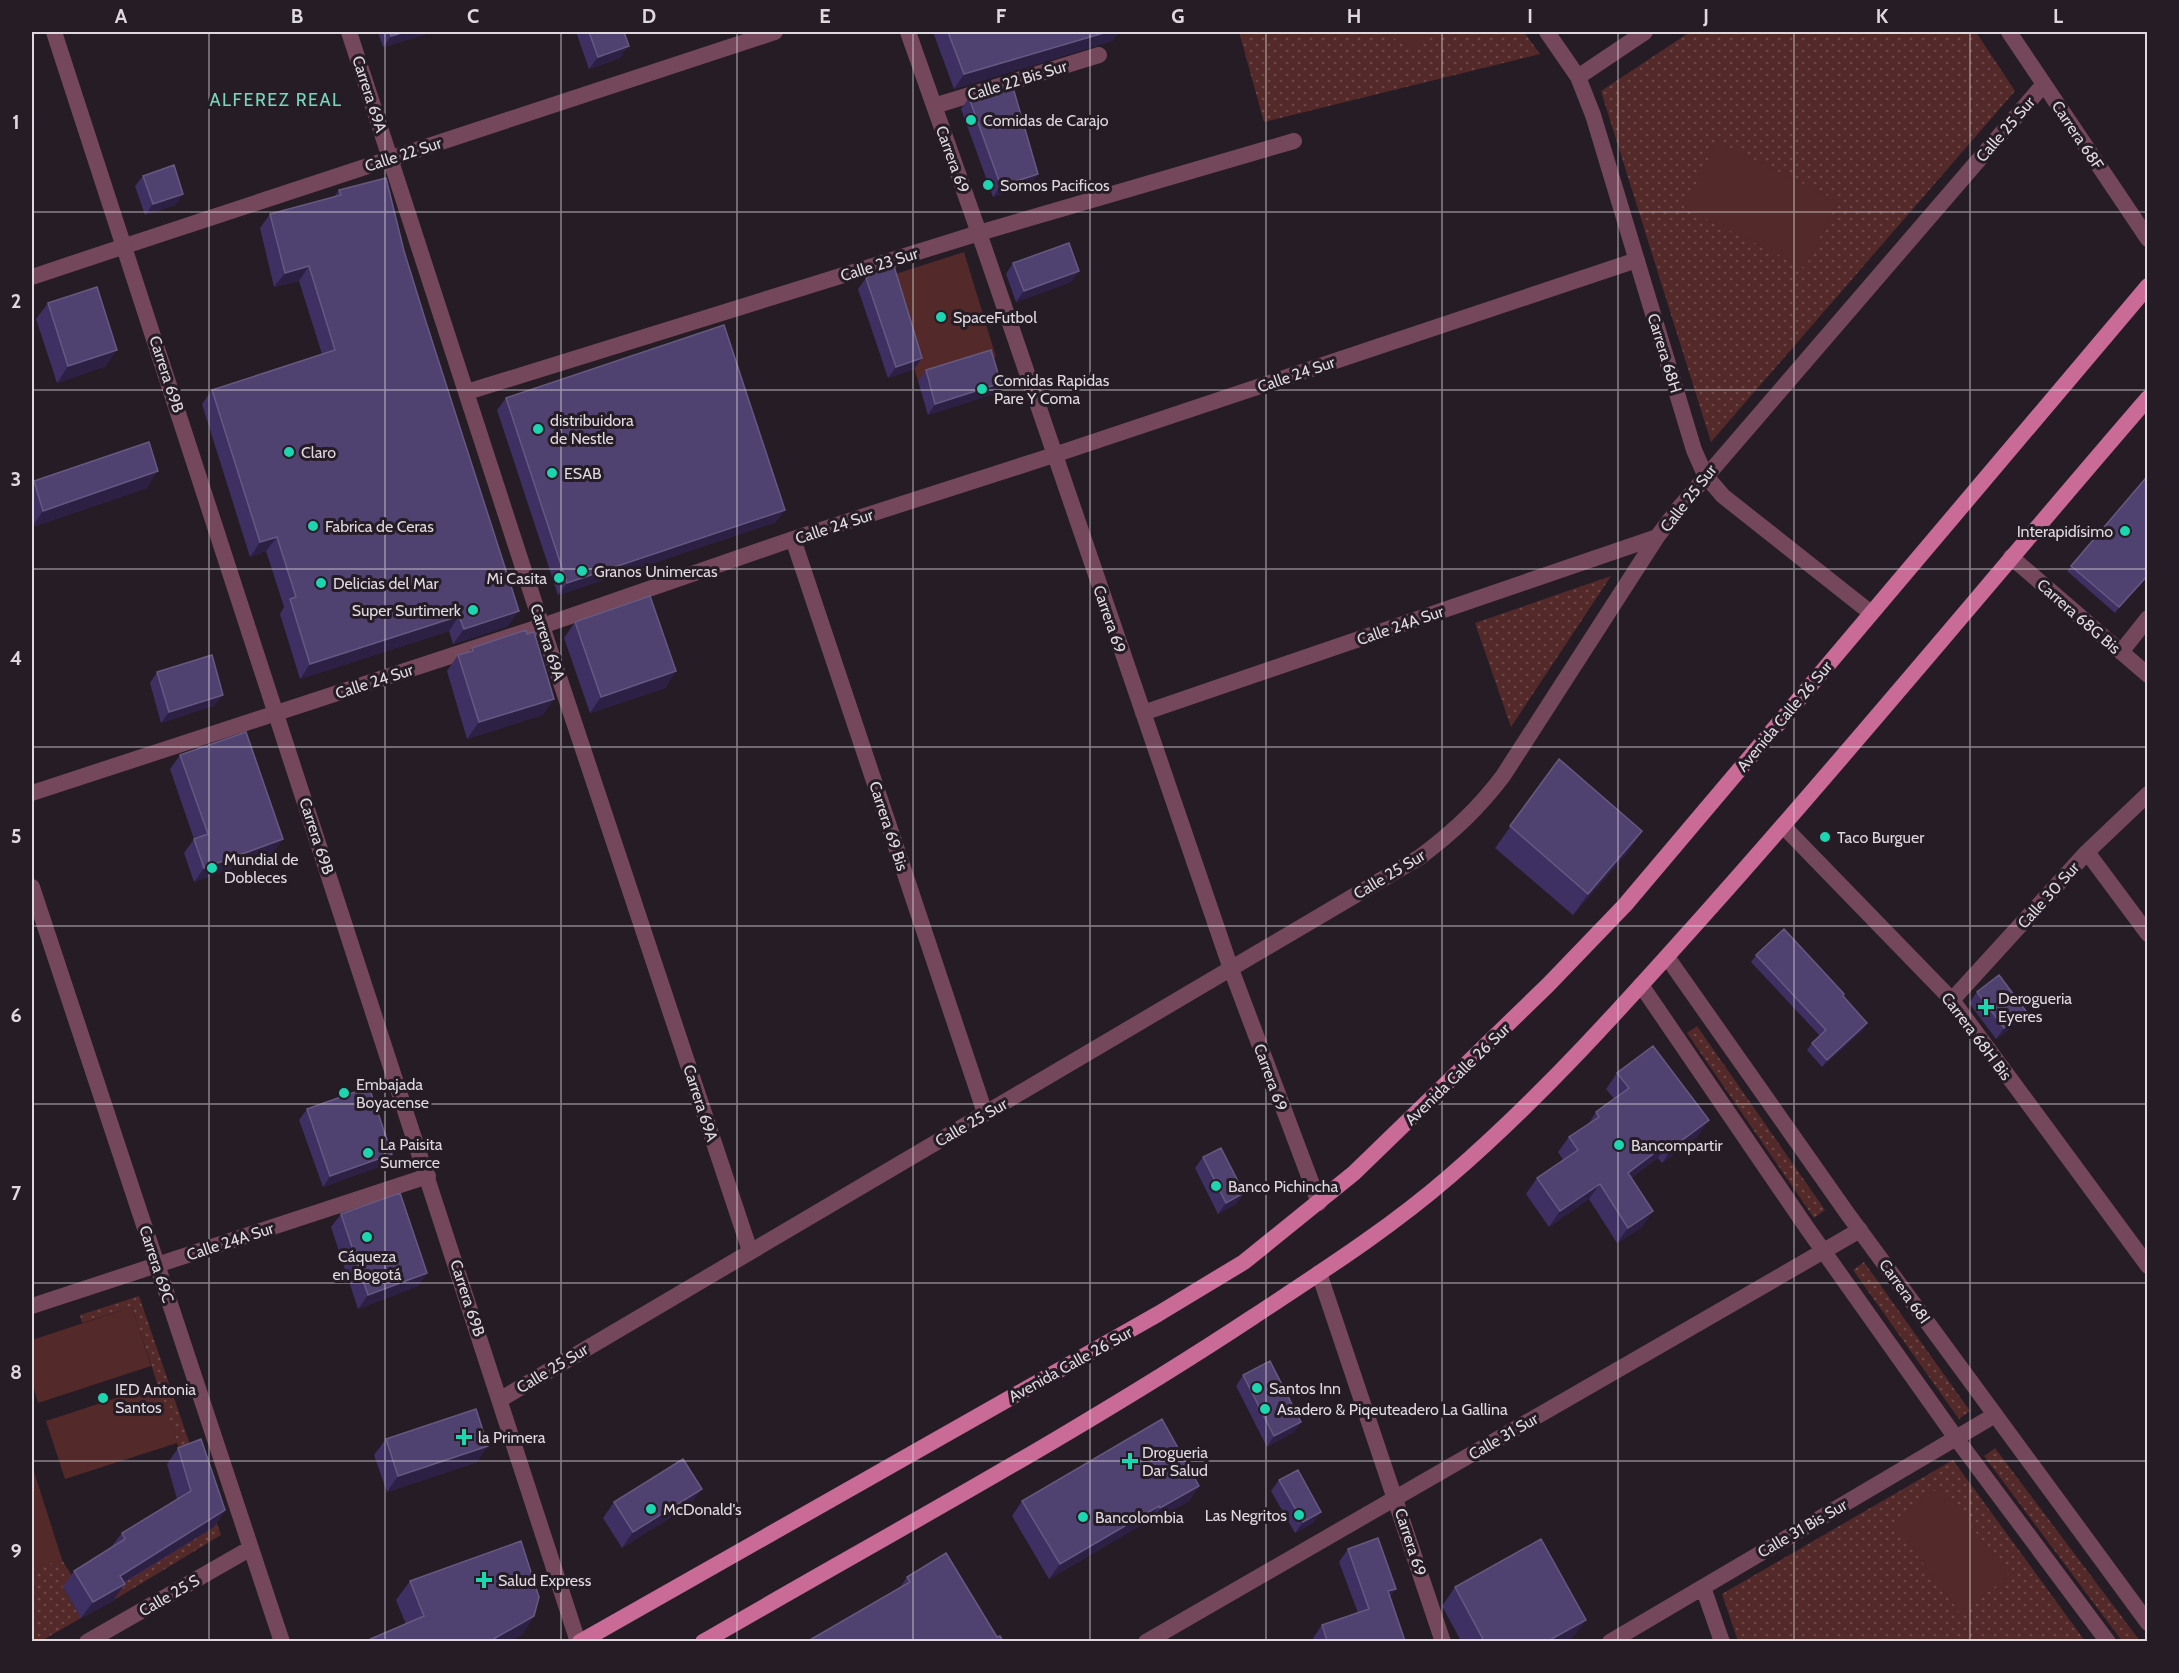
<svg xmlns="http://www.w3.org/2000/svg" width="2179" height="1673" font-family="Cabin,sans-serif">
<defs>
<pattern id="green-dots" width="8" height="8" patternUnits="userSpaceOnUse" patternTransform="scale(1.5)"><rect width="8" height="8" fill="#542929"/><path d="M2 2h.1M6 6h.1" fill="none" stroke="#6c4748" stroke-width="1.8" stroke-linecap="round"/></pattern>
</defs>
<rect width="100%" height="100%" fill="#251c26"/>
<path fill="url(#green-dots)" d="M1239,32h285l16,22 -276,68z
M1690,32h286l39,59 -304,351 -110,-351z
M1611,576l-100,151 -36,-104z
M1697,1026l128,184 -11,8 -127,-185z
M1864,1262l106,149 -11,8 -106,-149z
M139,1296l82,239 -107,65 -15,-24 115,-50 -32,-68 -50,-151 -50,16 -2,-8z
M1995,1448l145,193h-18l-138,-185z
M1953,1460l132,181h-347l-16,-47z
M32,1466l30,94 12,19 -11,8 18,31 -40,23h-9z"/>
<path fill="#542929" d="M1381,32h46l-10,18z
M1717,141l121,60 -33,67 -121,-60z
M964,252l32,105 -78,24 -32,-104z
M132,1307l19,59 -113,37 -6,-22v-41z
M159,1384l18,59 -112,36 -19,-58z
M32,1466l30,94 -30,9z
M1941,1486l68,90 -49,37 -67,-90z"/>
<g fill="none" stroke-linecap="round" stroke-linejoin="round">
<path stroke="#75475b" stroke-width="16" d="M349,32l193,594 208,625
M908,32l71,201 252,736 88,234
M1547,32l31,45 15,38 101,335 11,25 18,21 148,117
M2009,32l139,207
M1578,77l67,-45
M934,106l165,-51
M125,246l650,-214
M467,392l512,-159 315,-92
M793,539l192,574
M2011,557l137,118
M2121,652l27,-34
M1143,713l514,-176
M32,793l510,-167 251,-87 261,-84 583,-195
M1783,826l169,174 196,266
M2087,852l61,82
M32,887l250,755
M1952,1000l135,-148 61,-58
M1319,1273l124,369
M32,1306l396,-130
M501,1399l919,-542c33,-25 58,-48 83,-81l154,-239 22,-29 365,-424
M1703,1587l19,55
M87,1642l164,-94
M1146,1642l714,-412
M1610,1642l385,-227"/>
<path stroke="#75475b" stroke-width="16" d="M54,32l524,1610
M32,277l93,-31
M1667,957l180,256 301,410
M1641,985l166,243 149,210 152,204"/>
<path stroke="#c96a97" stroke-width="16" d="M580,1642l578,-328 86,-52 110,-89 194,-188 77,-80 523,-619
M703,1642c184,-107 373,-208 550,-325 68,-45 136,-88 197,-141 95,-82 179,-177 263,-271 148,-166 289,-338 435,-507"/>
</g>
<path fill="#3e3062" d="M378,32h55l-50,15z
M576,32h48l-4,26 -31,11z
M933,32h186l-7,9 -158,48z
M969,98l69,76 -7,11 -38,12 -32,-88z
M143,176l40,18 -8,11 -30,10 -10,-29z
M339,190l65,61 104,375 -55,18 -4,-13 -149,48 -20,-65 4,-7 -18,-56 -16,6 -48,-153 10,-14 110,-36 -23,-73 -25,6 -14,-59 10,-14 64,-17z
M1013,263l66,8 -8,11 -55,20 -10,-28z
M866,278l48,91 -26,9 -30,-89z
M48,303l58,63 -49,17 -21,-64z
M926,370l75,13 -8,11 -65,21 -10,-34z
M506,398l270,124 -218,73 -61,-185z
M34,481l113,7 -115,39v-43z
M2148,481v95l-33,37 -48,-42 4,-5z
M575,622l101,49 -11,17 -75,25 -26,-75z
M472,648l82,51 -12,16 -75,24 -20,-68 11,-16 11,-3z
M157,672l58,33 -54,18 -11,-40z
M180,755l93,98 -79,29 -10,-29 10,-14 -24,-70z
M1559,759l83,72 -15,22 -54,62 -78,-67z
M1756,955l87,41 20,34 -41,37 -15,-17 5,-7 8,-7 -69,-74z
M1977,992l49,19 -7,11 -23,17 -27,-36z
M1617,1073l81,63 -36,27 -4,-5 -27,20 11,49 -25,16 -28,-44 -40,28 -23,-33 11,-16 26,-18 -5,-8 11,-15 19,-12 8,-13 18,-13 -8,-10z
M307,1109l77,56 -61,22 -24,-67z
M1203,1157l41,36 -8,11 -18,10 -23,-46z
M341,1214l86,59 -9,13 -60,23 -27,-82z
M1243,1375l58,47 -7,10 -27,15 -31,-61z
M386,1439l91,23 -90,30 -13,-37z
M178,1448l47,62 -11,17 -90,56 1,1 -12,17 -32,17 -18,-31 11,-16 37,-24 11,-14 55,-34 -10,-35z
M1279,1480l34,43 -18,10 -24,-42z
M1199,1486l-10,15 -39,22 -2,-2 -99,58 -37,-63 10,-15z
M614,1502l76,3 -68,43 -19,-30z
M1348,1549l42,48 15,44h-91l-1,-3 9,-13 36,-12 -19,-51z
M907,1577l90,60 -98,-48z
M410,1581l124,35 -13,20 -115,-12 -10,-24z
M1455,1587l117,52 -5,2h-106l-19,-35z"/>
<path fill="#2d2045" d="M405,32h28l-50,15 8,-11z
M1107,32h12l-7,9 -158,48 10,-15z
M629,46l-9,12 -31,11 9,-12z
M1038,174l-7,11 -38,12 8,-11z
M183,194l-8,11 -30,10 8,-11z
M309,266l-10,15 -25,6 11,-14z
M1079,271l-8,11 -55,20 8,-11z
M117,350l-11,16 -49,17 11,-17z
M922,358l-8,11 -26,9 8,-11z
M1001,383l-8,11 -65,21 7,-11z
M158,471l-11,17 -115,39 11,-16z
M785,510l-9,12 -218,73 9,-12z
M277,537l-11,14 -16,6 10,-15z
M2148,575v1l-33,37 4,-6z
M519,611l-11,15 -55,18 11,-15z
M459,616l-10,15 -149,48 10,-15z
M676,671l-11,17 -75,25 11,-16z
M223,695l-8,10 -54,18 8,-11z
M554,699l-12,16 -75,24 12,-17z
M1642,831l-15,22 -54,62 15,-21z
M283,839l-10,14 -79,29 10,-14z
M2026,1011l-7,11 -23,17 8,-11z
M1867,1023l-4,7 -41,37 5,-7z
M1709,1120l-11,16 -36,27 11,-16z
M1669,1142l-11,16 -41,30 11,-15z
M392,1154l-8,11 -61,22 7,-11z
M1600,1184l-11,15 -40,28 11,-16z
M1244,1193l-8,11 -18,10 8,-11z
M1653,1211l-11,16 -25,16 11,-15z
M427,1273l-9,13 -60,23 10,-14z
M1301,1422l-7,10 -27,15 7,-11z
M488,1446l-11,16 -90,30 11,-16z
M1199,1486l-10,15 -39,22 10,-15z
M702,1489l-12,16 -68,43 11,-16z
M1159,1506l-11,15 -99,58 11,-15z
M225,1510l-11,17 -106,65 12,-16z
M1321,1512l-8,11 -18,10 8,-11z
M125,1584l-12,17 -32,17 12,-16z
M1396,1589l-9,12 1,-10z
M534,1616l-13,20 -11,5h-20z
M1586,1620l-14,19 -5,2h-19z"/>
<path fill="#4f4270" stroke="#665981" stroke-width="1.5" d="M390,32h15l-14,4z
M589,32h35l5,14 -31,11z
M948,32h159l-143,42z
M1012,84l26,90 -37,12 -32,-88z
M174,165l9,29 -30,10 -10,-28z
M386,178l18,73 22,71 93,289 -55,18 -5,-13 -149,48 -20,-65 6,-2 -19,-60 -17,5 -48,-152 123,-40 -26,-84 -24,7 -15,-59 71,-19 -2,-5z
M1069,243l10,28 -55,20 -11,-28z
M894,266l28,92 -26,9 -30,-89 15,-9z
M97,287l20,63 -49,16 -20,-63z
M724,325l61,185 -218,73 -61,-185z
M991,350l10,33 -66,21 -9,-34z
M149,442l9,29 -115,40 -9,-30z
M2145,479l3,2v94l-29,32 -48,-41z
M650,596l26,75 -75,26 -26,-75z
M526,630l1,4 7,-2 20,67 -75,23 -21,-67 15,-4 -1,-3z
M212,655l11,40 -54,17 -12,-40z
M246,732l37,107 -79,29 -10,-29 14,-5 -28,-79z
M1559,759l83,72 -54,63 -78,-68z
M1784,929l60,65 -1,2 24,27 -40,37 -15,-17 14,-13 -70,-75z
M1999,975l27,36 -22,17 -27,-36z
M1653,1046l56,74 -36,27 -4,-5 -41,31 25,38 -25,17 -28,-44 -40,27 -23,-33 41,-28 -9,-13 30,-20 -3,-5 33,-24 -12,-15z
M369,1087l23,67 -62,22 -23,-67z
M1221,1148l23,45 -18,10 -23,-46z
M400,1193l27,80 -59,22 -27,-81z
M1270,1361l31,61 -27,14 -31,-61z
M476,1409l12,37 -90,30 -12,-37z
M1162,1419l37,67 -39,22 -1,-2 -99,58 -38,-63z
M201,1439l24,71 -105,66 5,8 -32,18 -19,-31 51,-32 -3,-6 69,-42 -13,-43z
M683,1459l19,30 -69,43 -19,-30z
M1298,1470l23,42 -18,10 -24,-42z
M1378,1538l18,51 -8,2 17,50h-78l-5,-16 47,-16 -21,-60z
M1541,1539l45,81 -38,21h-64l-29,-54z
M521,1541l18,56 -5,19 -44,25h-124l58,-25 -14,-35z
M946,1553l51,84 3,-1 3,5h-195l102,-59 -3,-5z"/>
<path fill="none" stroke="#ded8df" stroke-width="1.5" stroke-opacity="0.55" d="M209,32v1610M385,32v1610M561,32v1610M737,32v1610M913,32v1610M1090,32v1610M1266,32v1610M1442,32v1610M1618,32v1610M1794,32v1610M1970,32v1610M32,212h2116M32,390h2116M32,569h2116M32,747h2116M32,926h2116M32,1104h2116M32,1283h2116M32,1461h2116"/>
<g fill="#1cd5b1" stroke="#251c26" stroke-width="2">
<circle cx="971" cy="120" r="6"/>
<circle cx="988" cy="185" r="6"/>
<circle cx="941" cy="317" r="6"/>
<circle cx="982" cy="389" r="6"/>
<circle cx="538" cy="429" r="6"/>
<circle cx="289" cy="452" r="6"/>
<circle cx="552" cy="473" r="6"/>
<circle cx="313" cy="526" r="6"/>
<circle cx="2125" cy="531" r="6"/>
<circle cx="582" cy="571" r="6"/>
<circle cx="559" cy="578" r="6"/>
<circle cx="321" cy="583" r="6"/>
<circle cx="473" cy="610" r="6"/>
<circle cx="1825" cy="837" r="6"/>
<circle cx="212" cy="868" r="6"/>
<path d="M1983 998h6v6h6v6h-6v6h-6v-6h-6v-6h6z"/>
<circle cx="344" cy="1093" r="6"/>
<circle cx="1619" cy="1145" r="6"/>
<circle cx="368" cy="1153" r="6"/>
<circle cx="1216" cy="1186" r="6"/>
<circle cx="367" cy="1237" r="6"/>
<circle cx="1257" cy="1388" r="6"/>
<circle cx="103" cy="1398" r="6"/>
<circle cx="1265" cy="1409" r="6"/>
<path d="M461 1428h6v6h6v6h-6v6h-6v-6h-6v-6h6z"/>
<path d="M1127 1452h6v6h6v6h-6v6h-6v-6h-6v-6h6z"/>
<circle cx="651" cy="1509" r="6"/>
<circle cx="1299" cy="1515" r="6"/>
<circle cx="1083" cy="1517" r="6"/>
<path d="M481 1571h6v6h6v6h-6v6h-6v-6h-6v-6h6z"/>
</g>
<g text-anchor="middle" stroke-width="6" stroke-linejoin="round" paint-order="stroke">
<g font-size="16" fill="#ded8df" stroke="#251c26">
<text transform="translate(1017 80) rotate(-17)" y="6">Calle 22 Bis Sur</text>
<text transform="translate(370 94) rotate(72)" y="6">Carrera 69A</text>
<text transform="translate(2005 129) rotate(-49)" y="6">Calle 25 Sur</text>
<text transform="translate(2078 135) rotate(56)" y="6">Carrera 68F</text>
<text transform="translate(403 154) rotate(-18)" y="6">Calle 22 Sur</text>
<text transform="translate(953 159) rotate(70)" y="6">Carrera 69</text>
<text transform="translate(879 264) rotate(-17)" y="6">Calle 23 Sur</text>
<text transform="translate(1665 353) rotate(73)" y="6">Carrera 68H</text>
<text transform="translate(167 374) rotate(72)" y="6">Carrera 69B</text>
<text transform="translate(1296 374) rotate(-19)" y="6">Calle 24 Sur</text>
<text transform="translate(1688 498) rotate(-52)" y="6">Calle 25 Sur</text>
<text transform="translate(834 526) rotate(-18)" y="6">Calle 24 Sur</text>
<text transform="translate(2079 616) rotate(41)" y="6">Carrera 68G Bis</text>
<text transform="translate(1110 619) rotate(71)" y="6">Carrera 69</text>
<text transform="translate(1400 625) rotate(-19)" y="6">Calle 24A Sur</text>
<text transform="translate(548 642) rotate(72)" y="6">Carrera 69A</text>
<text transform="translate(374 681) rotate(-18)" y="6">Calle 24 Sur</text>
<text transform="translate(1784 716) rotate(-50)" y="6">Avenida Calle 26 Sur</text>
<text transform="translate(889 826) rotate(72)" y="6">Carrera 69 Bis</text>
<text transform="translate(317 836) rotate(72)" y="6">Carrera 69B</text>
<text transform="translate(1389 874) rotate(-31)" y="6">Calle 25 Sur</text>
<text transform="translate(2048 895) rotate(-48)" y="6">Calle 30 Sur</text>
<text transform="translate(1977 1036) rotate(53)" y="6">Carrera 68H Bis</text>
<text transform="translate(1457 1074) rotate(-44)" y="6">Avenida Calle 26 Sur</text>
<text transform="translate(1271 1077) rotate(70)" y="6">Carrera 69</text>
<text transform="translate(701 1103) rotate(72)" y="6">Carrera 69A</text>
<text transform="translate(971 1122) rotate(-30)" y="6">Calle 25 Sur</text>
<text transform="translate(230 1241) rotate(-18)" y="6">Calle 24A Sur</text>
<text transform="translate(157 1264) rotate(72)" y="6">Carrera 69C</text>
<text transform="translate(1905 1291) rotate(54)" y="6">Carrera 68I</text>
<text transform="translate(468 1298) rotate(72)" y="6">Carrera 69B</text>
<text transform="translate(1070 1364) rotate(-29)" y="6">Avenida Calle 26 Sur</text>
<text transform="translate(552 1368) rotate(-31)" y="6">Calle 25 Sur</text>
<text transform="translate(1503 1436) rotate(-30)" y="6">Calle 31 Sur</text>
<text transform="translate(1802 1528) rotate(-30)" y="6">Calle 31 Bis Sur</text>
<text transform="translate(1411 1542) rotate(72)" y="6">Carrera 69</text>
<text transform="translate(169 1595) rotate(-30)" y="6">Calle 25 S</text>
</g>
<g font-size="16" fill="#ded8df" stroke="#251c26" text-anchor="start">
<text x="983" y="126">Comidas de Carajo</text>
<text x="1000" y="191">Somos Pacificos</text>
<text x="953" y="323">SpaceFutbol</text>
<text x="994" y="386">Comidas Rapidas<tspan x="994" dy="18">Pare Y Coma</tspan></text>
<text x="550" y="426">distribuidora<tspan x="550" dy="18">de Nestle</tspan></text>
<text x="301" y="458">Claro</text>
<text x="564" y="479">ESAB</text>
<text x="325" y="532">Fabrica de Ceras</text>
<text x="2113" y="537" text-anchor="end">Interapidísimo</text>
<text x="594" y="577">Granos Unimercas</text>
<text x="547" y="584" text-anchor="end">Mi Casita</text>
<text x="333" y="589">Delicias del Mar</text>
<text x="461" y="616" text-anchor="end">Super Surtimerk</text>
<text x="1837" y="843">Taco Burguer</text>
<text x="224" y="865">Mundial de<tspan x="224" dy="18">Dobleces</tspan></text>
<text x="1998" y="1004">Derogueria<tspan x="1998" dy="18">Eyeres</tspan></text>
<text x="356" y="1090">Embajada<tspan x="356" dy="18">Boyacense</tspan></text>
<text x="380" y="1150">La Paisita<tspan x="380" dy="18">Sumerce</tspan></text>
<text x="1631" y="1151">Bancompartir</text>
<text x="1228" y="1192">Banco Pichincha</text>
<text x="367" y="1262" text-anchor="middle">Cáqueza<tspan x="367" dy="18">en Bogotá</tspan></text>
<text x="1269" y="1394">Santos Inn</text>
<text x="115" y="1395">IED Antonia<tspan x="115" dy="18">Santos</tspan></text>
<text x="1277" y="1415">Asadero &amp; Piqeuteadero La Gallina</text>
<text x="478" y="1443">la Primera</text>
<text x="1142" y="1458">Drogueria<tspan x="1142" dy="18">Dar Salud</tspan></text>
<text x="663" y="1515">McDonald's</text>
<text x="1287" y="1521" text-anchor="end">Las Negritos</text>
<text x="1095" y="1523">Bancolombia</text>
<text x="498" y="1586">Salud Express</text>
</g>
<g font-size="18" letter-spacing="1.5" fill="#76d7bd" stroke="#251c26">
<text x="276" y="106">ALFEREZ REAL</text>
</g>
</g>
<rect width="2179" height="1673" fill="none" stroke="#251c26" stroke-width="66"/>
<rect x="33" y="33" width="2113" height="1607" fill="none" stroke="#ded8df" stroke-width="2"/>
<g font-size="20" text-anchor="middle" font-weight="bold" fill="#ded8df">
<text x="121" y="23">A</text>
<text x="297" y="23">B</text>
<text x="473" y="23">C</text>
<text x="649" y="23">D</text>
<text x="825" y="23">E</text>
<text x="1001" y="23">F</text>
<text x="1178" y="23">G</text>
<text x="1354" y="23">H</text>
<text x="1530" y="23">I</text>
<text x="1706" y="23">J</text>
<text x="1882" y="23">K</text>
<text x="2058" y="23">L</text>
<text x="16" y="129">1</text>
<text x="16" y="308">2</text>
<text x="16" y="486">3</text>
<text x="16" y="665">4</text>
<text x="16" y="843">5</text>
<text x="16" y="1022">6</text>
<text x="16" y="1200">7</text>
<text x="16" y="1379">8</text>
<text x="16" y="1558">9</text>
</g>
</svg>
